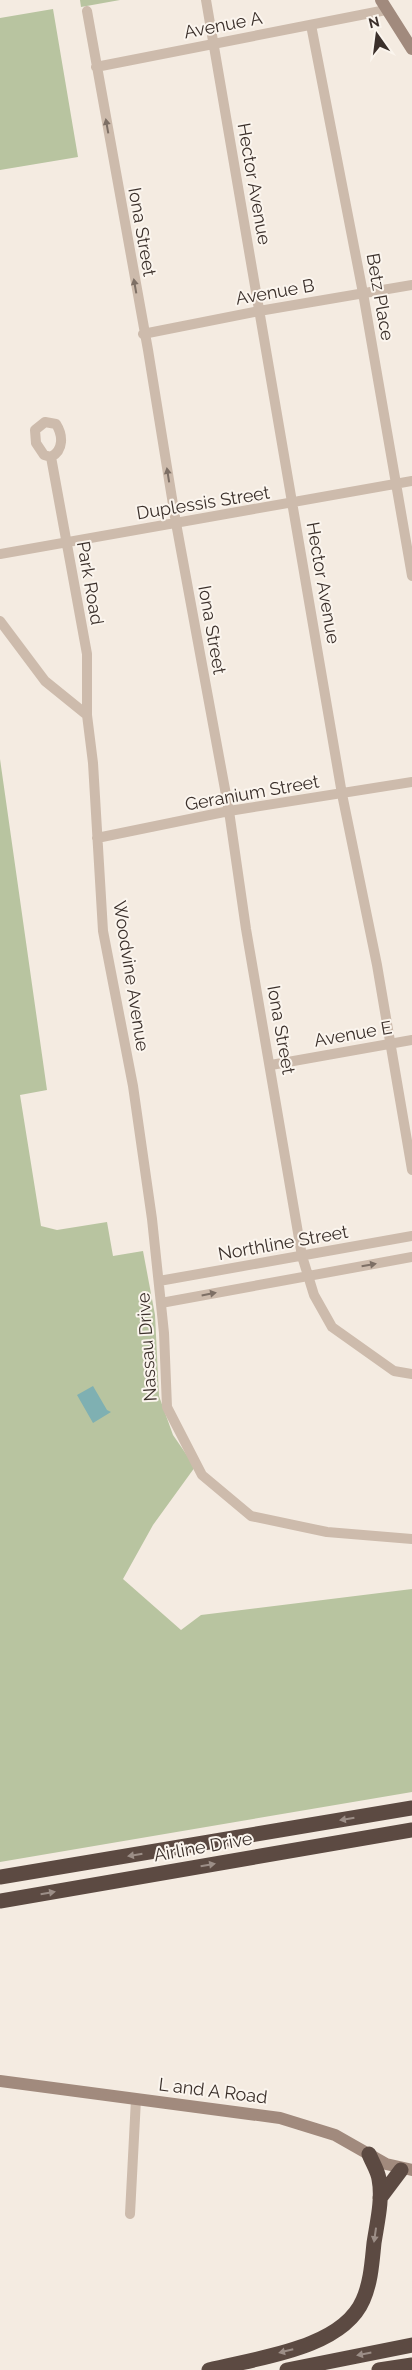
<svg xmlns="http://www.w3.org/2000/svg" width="412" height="2370" font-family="Raleway,sans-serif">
<rect width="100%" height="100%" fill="#f4ebe1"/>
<path fill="#b8c4a0" d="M80,0h40l-39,7z
M53,9l25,148 -78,13v-152z
M0,759l47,331 -27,5 21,131 16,4 50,-8 6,34 30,-5 12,64 4,81 14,39 22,32 -42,58 -30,54 58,51 20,-15 211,-26v203l-412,70z"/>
<path fill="#7fb0b2" d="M93,1386l14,24 4,2 -18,11 -16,-28z"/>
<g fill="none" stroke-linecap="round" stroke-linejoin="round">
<path stroke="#cdbbac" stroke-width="10" d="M206,0l136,794 35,171 35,205
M87,11l61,339 28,173 53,288 17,118 56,327 12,39 18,32 62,44 18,3
M311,25l52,268 49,283
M96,67l290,-57
M143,334l116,-23 153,-26
M45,422l11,2c7,11 8,26 -5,33l-7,-2 -8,-12 -1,-13z
M51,457l36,197v61
M0,554l412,-73
M0,621l45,60 42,34 6,48 10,168 30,155 19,133 12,114 3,74 35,68 49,41 76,16 85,7
M97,838l132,-27 183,-29
M271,1065l141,-25
M159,1281l253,-45
M161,1303l251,-46
M130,2214l6,-115"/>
<path stroke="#a18a7d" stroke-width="12" d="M381,0l31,49
M0,2081l280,37 55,17 51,29 26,6"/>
<path stroke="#5c4a42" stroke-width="15" d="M0,1877l412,-69
M0,1901l412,-71
M380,2198l21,-28
M209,2370c47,-12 133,-21 154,-70 8,-18 9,-38 11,-57 3,-20 9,-44 5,-64 -1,-8 -7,-17 -10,-25
M287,2370l125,-25
M379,2370l33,-5"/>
</g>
<defs><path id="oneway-solid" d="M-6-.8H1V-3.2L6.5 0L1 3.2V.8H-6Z" transform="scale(1.25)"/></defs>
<g fill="#7d6f65">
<use href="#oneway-solid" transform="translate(107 126) rotate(-100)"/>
<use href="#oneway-solid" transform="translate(135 286) rotate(-100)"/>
<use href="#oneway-solid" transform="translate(168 475) rotate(-99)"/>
<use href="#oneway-solid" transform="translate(369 1265) rotate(-10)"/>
<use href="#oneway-solid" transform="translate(209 1294) rotate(-11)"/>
</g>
<g fill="#9c8e87">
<use href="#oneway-solid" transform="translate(347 1819) rotate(171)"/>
<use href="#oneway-solid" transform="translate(135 1855) rotate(171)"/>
<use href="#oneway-solid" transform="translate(208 1865) rotate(-10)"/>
<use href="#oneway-solid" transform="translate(48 1893) rotate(-10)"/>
<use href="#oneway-solid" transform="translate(375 2235) rotate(98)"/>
<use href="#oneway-solid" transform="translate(286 2351) rotate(166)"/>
<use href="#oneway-solid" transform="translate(364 2354) rotate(169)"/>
</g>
<g text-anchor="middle" stroke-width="4" stroke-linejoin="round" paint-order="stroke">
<g font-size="18" fill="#3b302b" stroke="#fbf5ee">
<text transform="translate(223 25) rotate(-11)" y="6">Avenue A</text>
<text transform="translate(254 184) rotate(80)" y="6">Hector Avenue</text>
<text transform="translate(142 232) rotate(80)" y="6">Iona Street</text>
<text transform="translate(275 292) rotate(-10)" y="6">Avenue B</text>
<text transform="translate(380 297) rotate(80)" y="6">Betz Place</text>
<text transform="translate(203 503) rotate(-9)" y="6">Duplessis Street</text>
<text transform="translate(90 583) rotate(80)" y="6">Park Road</text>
<text transform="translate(323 583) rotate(80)" y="6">Hector Avenue</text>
<text transform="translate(212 630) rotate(80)" y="6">Iona Street</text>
<text transform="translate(252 793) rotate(-10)" y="6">Geranium Street</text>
<text transform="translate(131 976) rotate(81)" y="6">Woodvine Avenue</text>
<text transform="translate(281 1030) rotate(80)" y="6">Iona Street</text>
<text transform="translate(353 1034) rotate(-10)" y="6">Avenue E</text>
<text transform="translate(283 1243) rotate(-10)" y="6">Northline Street</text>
<text transform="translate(147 1347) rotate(-94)" y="6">Nassau Drive</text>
<text transform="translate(203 1847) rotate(-10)" y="6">Airline Drive</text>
<text transform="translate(213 2091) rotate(7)" y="6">L and A Road</text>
</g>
</g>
<g transform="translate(377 35) rotate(346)" stroke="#fbf5ee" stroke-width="4" paint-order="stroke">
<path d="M0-4L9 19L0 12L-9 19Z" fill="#3b302b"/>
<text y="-8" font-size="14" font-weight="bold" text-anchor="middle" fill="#3b302b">N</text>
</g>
</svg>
